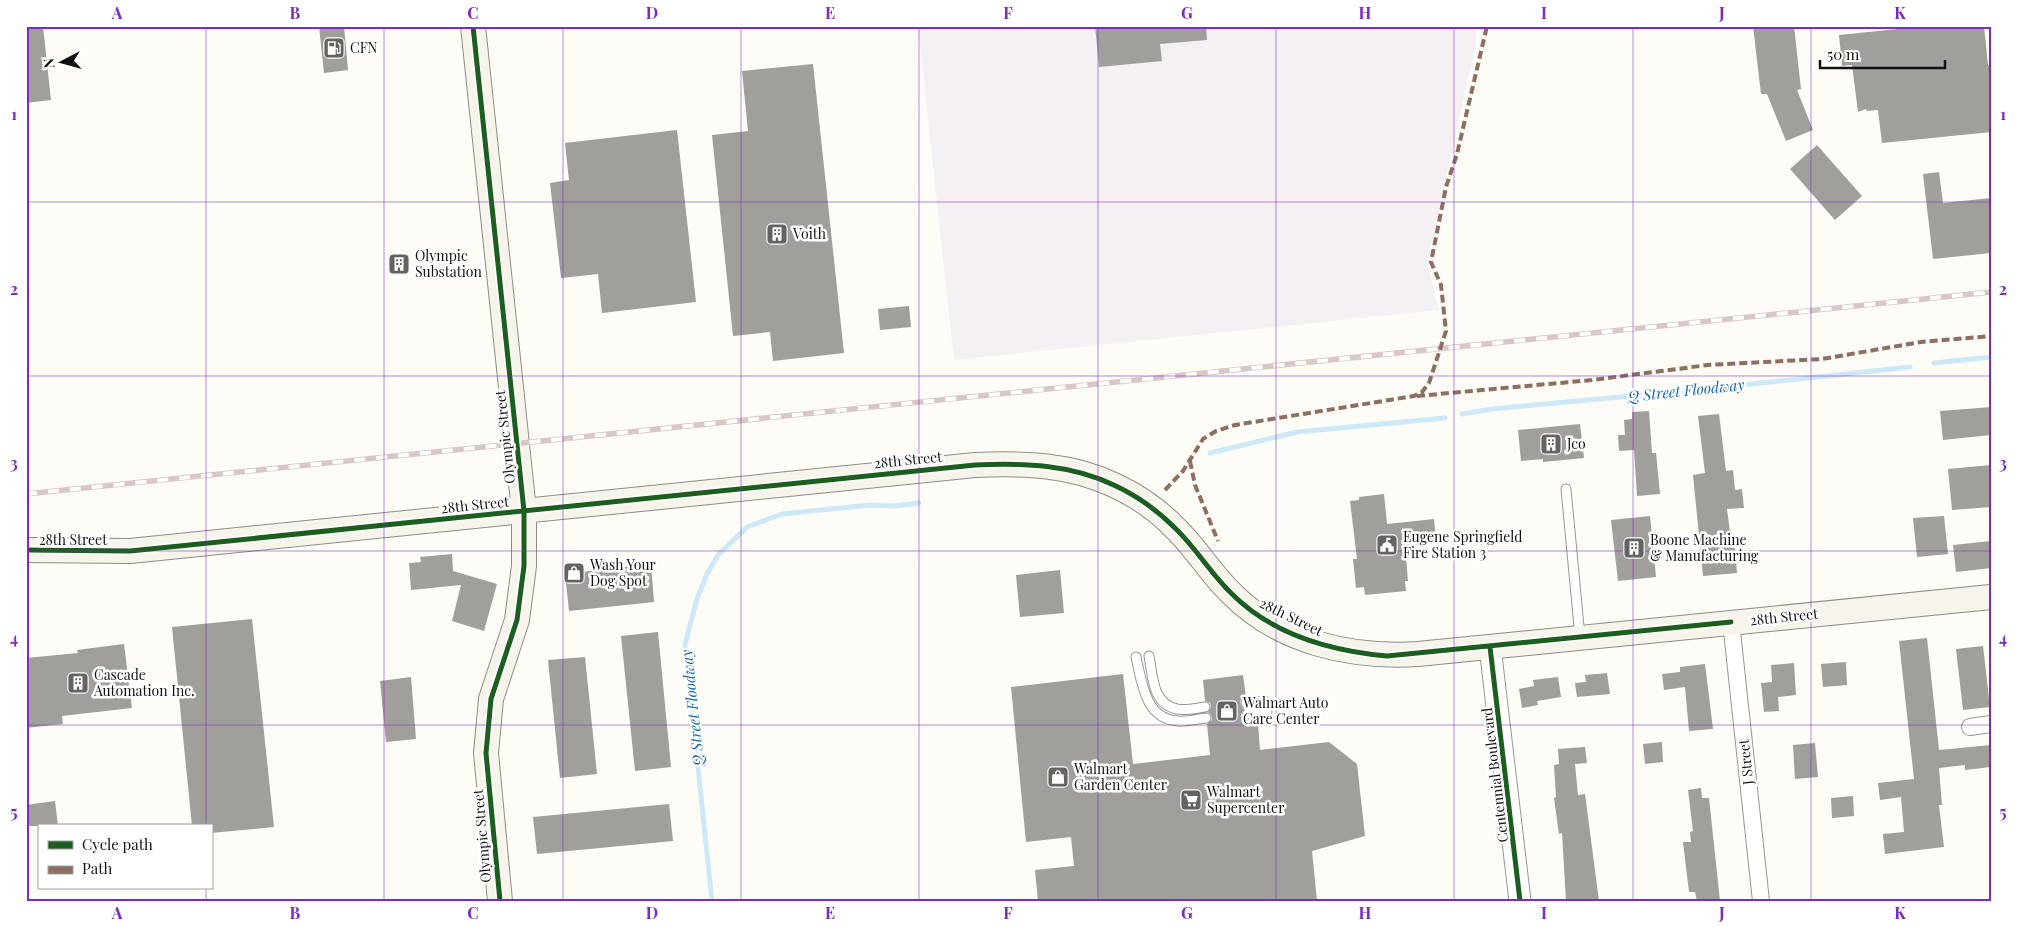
<svg xmlns="http://www.w3.org/2000/svg" width="2017" height="927" font-family="'Playfair Display',serif">
<rect width="100%" height="100%" fill="#fdfcf7"/>
<path fill="#f5f0f3" d="M918,26h559l-2,22 -48,215 12,47 -485,50z"/>
<g fill="none" stroke-linecap="round" stroke-linejoin="round">
<path stroke="#cde8f7" stroke-width="5" d="M1934,363l57,-6
M1462,414l30,-5 214,-20 204,-22
M1210,453l87,-21 148,-14
M712,901l-27,-257 12,-45 10,-25 11,-19 29,-28 35,-13 88,-9 23,1 26,-3"/>
</g>
<path fill="#a19f9c" d="M26,26h17l8,74 -25,3z
M319,26h25l4,44 -24,3z
M1095,26h111l1,14 -47,4 2,17 -63,6z
M1753,26h41l7,63 -4,1 16,40 -27,11 -19,-47h-6z
M1927,26h57l4,39h3v67l-109,11 -4,-33 -11,1 -1,-2 -8,3 -6,-47 -10,1 -3,-31z
M813,64l31,289 -71,8 -3,-29 -37,4 -21,-201 36,-4 -6,-60z
M677,130l19,172 -94,11 -4,-39 -37,4 -11,-95 19,-3 -4,-37z
M1817,145l45,51 -27,24 -45,-51z
M1939,172l4,31 48,-5v55l-58,6 -10,-85z
M909,306l2,21 -31,3 -2,-21z
M1991,407v28l-48,5 -3,-29z
M1649,411l3,42h4l4,41 -23,2 -3,-46 -15,1 -1,-16h7l-1,-15 8,-1v-7z
M1719,414l7,57 7,-1 2,20 7,-1 2,19 -17,1 5,39h3l2,25 -34,3 -10,-101 12,-2 -7,-57z
M1580,424l4,34 -41,4v-3l-22,2 -3,-31z
M1991,465v42l-39,3 -4,-41z
M1384,494l3,30 47,-5 2,24 -31,3 3,35h-3l1,10 -41,4 -1,-8 -8,1 -3,-29h4l-7,-58 9,-1v-3z
M1650,516l6,61 -38,4 -7,-61z
M1944,516l4,38 -31,3 -4,-39z
M1991,541v27l-35,4 -3,-27z
M452,554l1,17 44,13 -13,47 -32,-10 9,-36 -50,5 -2,-27 12,-1 -1,-5z
M651,564l3,38 -85,9 -4,-37z
M1060,570l4,43 -44,4 -4,-42z
M252,619l22,208 -63,6v-7h-19l-20,-199z
M658,632l13,135 -36,4 -14,-135z
M1927,638l12,112 52,-5v22l-26,3v-5l-26,3 3,37h-3l5,42 -59,7 -2,-20 21,-2 -3,-35 -21,3 -2,-17 36,-4 -15,-138z
M124,644l8,64 -70,8 1,8 -37,4v-70l52,-5 -1,-3z
M1983,646l7,61 -27,3 -7,-61z
M585,657l12,117 -37,4 -12,-118z
M1846,662l1,23 -24,2 -2,-23z
M1794,663l2,32 -18,2 1,14 -15,1 -3,-29 11,-1 -1,-17z
M1705,664l8,65 -24,2 -4,-44 -21,3 -2,-16 18,-2v-5z
M1607,673l3,21 -33,3 -2,-14 11,-1 -1,-7z
M1123,674l10,90 77,-9 -3,-31 5,-4 -1,-5 -3,-3 3,-5 -1,-4 -5,-2 -2,-21 40,-5 3,22 -6,4 1,5 3,3 -3,6 3,4 4,1v6l10,-2 2,26 69,-8 28,22 8,72 -53,15 5,50h-279l-3,-31 39,-4 -3,-29 -45,5 -15,-155z
M411,677l5,62 -30,3 -6,-61z
M1558,677l3,20 -24,4 1,4 -16,3 -3,-19 15,-3 -1,-6z
M1662,742l1,20 -18,2 -2,-20z
M1815,743l3,34 -23,2 -2,-34z
M1585,747l2,16 -12,1 3,31 7,-1 14,107h-33l-4,-68 -3,1 -5,-36 2,-1 -2,-32 5,-1 -1,-15z
M1701,788l1,10h7l11,103h-23l-2,-9h-6l-6,-50h8l-1,-10 3,-1 -5,-41z
M1853,796l1,20 -22,2 -1,-20z
M55,801l3,25h-32v-21z
M669,804l4,37 -136,13 -4,-37z"/>
<g fill="none" stroke-linecap="round" stroke-linejoin="round">
<g stroke="#979795" stroke-width="11">
<path id="service" d="M1566,489l14,148
M1149,656c4,20 3,48 28,53 8,2 20,-1 28,-2
M1136,657c6,26 9,62 42,64 9,1 19,-2 28,-3
M1246,703l19,-2
M1247,714l20,-2"/>
</g>
<g stroke="#979795" stroke-width="18">
<path id="minor" d="M1731,622l30,279
M1970,727l21,-3"/>
</g>
<g stroke="#979795" stroke-width="23">
<path id="tertiary" d="M1490,647l30,254"/>
</g>
<g stroke="#8e8d8b" stroke-width="26">
<path id="secondary" d="M473,26l51,485v55l-7,54 -26,79 -5,54 14,148
M26,550l104,1 845,-86c49,-2 96,-1 141,21 21,10 43,25 59,42 21,20 36,46 57,66 49,49 119,64 186,60l573,-57"/>
</g>
<use href="#service" stroke="#fffffe" stroke-width="9"/>
<use href="#minor" stroke="#fffffe" stroke-width="16"/>
<use href="#tertiary" stroke="#fffffe" stroke-width="21"/>
<use href="#secondary" stroke="#f6f4eb" stroke-width="24"/>
<g stroke="#d9c6c7" stroke-width="5.5">
<path id="rail" d="M26,494l1965,-202"/>
</g>
<use href="#rail" stroke="#fff" stroke-width="4" stroke-dasharray="11" stroke-linecap="butt"/>
<path stroke="#8d6e63" stroke-width="4" stroke-dasharray="8 4" stroke-linecap="butt" d="M1417,396l175,-16 116,-15 114,-6 99,-17 70,-6
M1190,461l5,24 23,56
M1165,490l18,-19 20,-32 13,-8 19,-6 179,-29 8,-4 7,-9 17,-52 -5,-46 -10,-23 15,-75 11,-33 30,-128"/>
<g stroke="#fff" stroke-width="8">
<path id="cycleway" d="M473,26l51,485v55l-7,54 -26,79 -5,54 14,148
M26,550l104,1 845,-86c49,-2 96,-1 141,21 21,10 42,25 59,42 21,20 36,46 57,66 41,41 99,57 155,62l344,-34
M1490,647l30,254"/>
</g>
<use href="#cycleway" stroke="#1b5e20" stroke-width="5"/>
</g>
<path fill="none" stroke="#7b2cbf" stroke-width="1" stroke-opacity="0.55" d="M206,26v800M384,26v875M563,26v875M741,26v875M919,26v875M1098,26v875M1276,26v875M1454,26v875M1633,26v875M1811,26v875M26,202h1965M26,376h1965M26,551h1965M26,725h1965M206,888v13"/>
<defs>
<g id="fuel-square" transform="scale(1.125)"><rect x="-9" y="-9" width="18" height="18" rx="4" fill="#646362" stroke="#fff"/><path d="M-5.5-6h7V0h2V4h1.3V-2.5L3-4.5l.8-.8L6-3V5H2.5V1h-1V6h-7ZM-4.2-4.7v3.2H.2V-4.7Z" fill="#fff"/></g>
<g id="building-square" transform="scale(1.125)"><rect x="-9" y="-9" width="18" height="18" rx="4" fill="#646362" stroke="#fff"/><path d="M-4-6H4V6H1V3H-1V6H-4ZM-2.5-4.3h1.7v1.8h-1.7ZM.8-4.3h1.7v1.8H.8ZM-2.5-1h1.7V.8h-1.7ZM.8-1h1.7V.8H.8Z" fill="#fff"/></g>
<g id="civic-square" transform="scale(1.125)"><rect x="-9" y="-9" width="18" height="18" rx="4" fill="#646362" stroke="#fff"/><path d="M-.6-6.5H3V-4.5H.6V-3L4-1V1h2V6H-6V1h2V-1L-.6-3ZM-1.2 2.5V6h2.4V2.5Z" fill="#fff"/></g>
<g id="shop-square" transform="scale(1.125)"><rect x="-9" y="-9" width="18" height="18" rx="4" fill="#646362" stroke="#fff"/><path d="M-5-2.5h2.3a2.7 3.5 0 0 1 5.4 0H5L5.5 6h-11ZM-1.5-2.5h3a1.5 2.3 0 0 0-3 0Z" fill="#fff"/></g>
<g id="supermarket-square" transform="scale(1.125)"><rect x="-9" y="-9" width="18" height="18" rx="4" fill="#646362" stroke="#fff"/><path d="M-6-5.5h2.5l.6 2H6L4.5 2H-2.5L-4.4-4H-6ZM-1.5 3.2a1.3 1.3 0 1 0 .1 0ZM3 3.2a1.3 1.3 0 1 0 .1 0Z" fill="#fff"/></g>
</defs>
<g fill-rule="evenodd">
<use href="#fuel-square" x="334" y="48"/>
<use href="#building-square" x="777" y="234"/>
<use href="#building-square" x="399" y="264"/>
<use href="#building-square" x="1551" y="444"/>
<use href="#civic-square" x="1387" y="545"/>
<use href="#building-square" x="1634" y="548"/>
<use href="#shop-square" x="574" y="573"/>
<use href="#building-square" x="78" y="683"/>
<use href="#shop-square" x="1227" y="711"/>
<use href="#shop-square" x="1058" y="777"/>
<use href="#supermarket-square" x="1191" y="800"/>
</g>
<g text-anchor="middle" stroke-width="5" stroke-linejoin="round" paint-order="stroke">
<g font-size="14" fill="#111" stroke="#fff" text-anchor="start">
<text x="350" y="53">CFN</text>
<text x="793" y="239">Voith</text>
<text x="415" y="261">Olympic<tspan x="415" dy="16">Substation</tspan></text>
<text x="1567" y="449">Jco</text>
<text x="1403" y="542">Eugene Springfield<tspan x="1403" dy="16">Fire Station 3</tspan></text>
<text x="1650" y="545">Boone Machine<tspan x="1650" dy="16">&amp; Manufacturing</tspan></text>
<text x="590" y="570">Wash Your<tspan x="590" dy="16">Dog Spot</tspan></text>
<text x="94" y="680">Cascade<tspan x="94" dy="16">Automation Inc.</tspan></text>
<text x="1243" y="708">Walmart Auto<tspan x="1243" dy="16">Care Center</tspan></text>
<text x="1074" y="774">Walmart<tspan x="1074" dy="16">Garden Center</tspan></text>
<text x="1207" y="797">Walmart<tspan x="1207" dy="16">Supercenter</tspan></text>
</g>
<g font-size="14" fill="#111" stroke="#fff">
<text transform="translate(505 437) rotate(-96)" y="5">Olympic Street</text>
<text transform="translate(908 460) rotate(-6)" y="5">28th Street</text>
<text transform="translate(475 505) rotate(-6)" y="5">28th Street</text>
<text x="73" y="545">28th Street</text>
<text transform="translate(1291 617) rotate(26)" y="5">28th Street</text>
<text transform="translate(1784 617) rotate(-6)" y="5">28th Street</text>
<text transform="translate(1746 762) rotate(-96)" y="5">J Street</text>
<text transform="translate(1495 775) rotate(-97)" y="5">Centennial Boulevard</text>
<text transform="translate(482 836) rotate(-95)" y="5">Olympic Street</text>
</g>
<g font-size="15" font-style="italic" fill="#1768a6" stroke="#fff">
<text transform="translate(1686 391) rotate(-6)" y="5">Q Street Floodway</text>
<text transform="translate(693 708) rotate(-96)" y="5">Q Street Floodway</text>
</g>
</g>
<rect width="2017" height="927" fill="none" stroke="#ffffff" stroke-width="55"/>
<rect x="38" y="824" width="175" height="65" fill="#ffffff" stroke="#a0a0a0"/>
<rect x="48" y="841" width="25" height="8" fill="#1b5e20" stroke="#a0a0a0"/>
<text x="82" y="850" font-size="15" fill="#111111">Cycle path</text>
<rect x="48" y="866" width="25" height="8" fill="#8d6e63" stroke="#a0a0a0"/>
<text x="82" y="874" font-size="15" fill="#111111">Path</text>
<g transform="translate(62 62) rotate(264)" stroke="#ffffff" stroke-width="4" paint-order="stroke">
<path d="M0-4L9 19L0 12L-9 19Z" fill="#111111"/>
<text y="-8" font-size="14" font-weight="bold" text-anchor="middle" fill="#111111">N</text>
</g>
<path d="M1820 60v8h125v-8" fill="none" stroke="#111111" stroke-width="2.5"/>
<text x="1827" y="60" font-size="15" fill="#111111" stroke="#ffffff" stroke-width="4" paint-order="stroke">50 m</text>
<rect x="28" y="28" width="1962" height="872" fill="none" stroke="#7b2cbf" stroke-width="2"/>
<g font-size="16" text-anchor="middle" font-weight="bold" fill="#7b2cbf">
<text x="117" y="19">A</text>
<text x="295" y="19">B</text>
<text x="473" y="19">C</text>
<text x="652" y="19">D</text>
<text x="830" y="19">E</text>
<text x="1008" y="19">F</text>
<text x="1187" y="19">G</text>
<text x="1365" y="19">H</text>
<text x="1544" y="19">I</text>
<text x="1722" y="19">J</text>
<text x="1900" y="19">K</text>
<text x="14" y="120">1</text>
<text x="2003" y="120">1</text>
<text x="14" y="295">2</text>
<text x="2003" y="295">2</text>
<text x="14" y="469">3</text>
<text x="2003" y="469">3</text>
<text x="14" y="644">4</text>
<text x="2003" y="644">4</text>
<text x="14" y="818">5</text>
<text x="2003" y="818">5</text>
<text x="117" y="919">A</text>
<text x="295" y="919">B</text>
<text x="473" y="919">C</text>
<text x="652" y="919">D</text>
<text x="830" y="919">E</text>
<text x="1008" y="919">F</text>
<text x="1187" y="919">G</text>
<text x="1365" y="919">H</text>
<text x="1544" y="919">I</text>
<text x="1722" y="919">J</text>
<text x="1900" y="919">K</text>
</g>
</svg>
